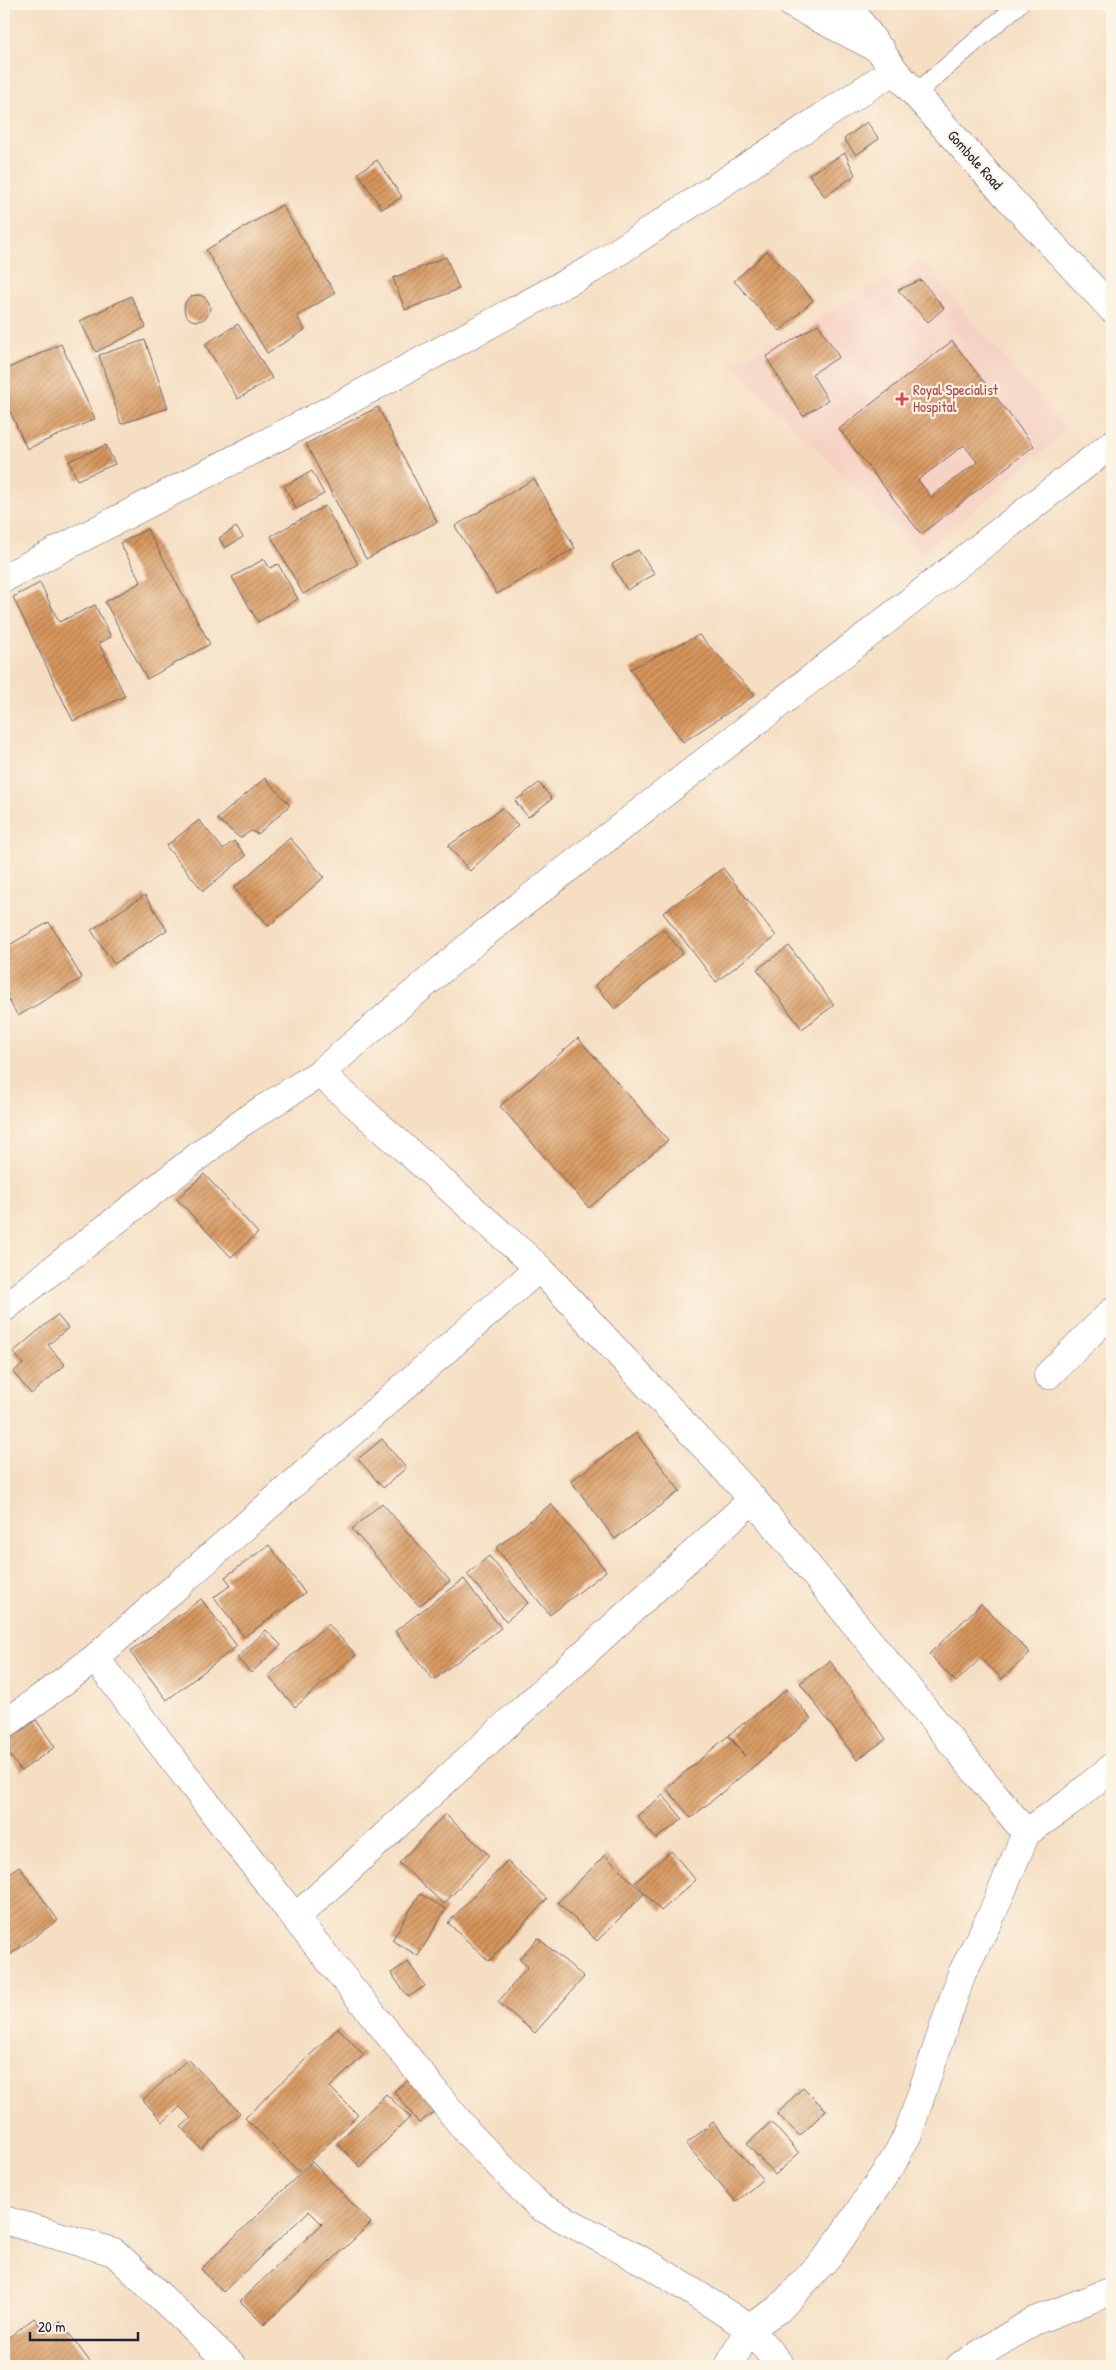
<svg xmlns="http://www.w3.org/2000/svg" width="1116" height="2370" font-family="'Patrick Hand',sans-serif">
<defs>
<pattern id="building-hatch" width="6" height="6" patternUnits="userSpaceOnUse" patternTransform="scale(1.25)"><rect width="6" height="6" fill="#d6955b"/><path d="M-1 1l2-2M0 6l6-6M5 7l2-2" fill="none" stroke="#ad794c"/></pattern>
</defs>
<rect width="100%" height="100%" fill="#fcf5e5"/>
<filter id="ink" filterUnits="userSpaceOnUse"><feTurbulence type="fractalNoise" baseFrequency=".02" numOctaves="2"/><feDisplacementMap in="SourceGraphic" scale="10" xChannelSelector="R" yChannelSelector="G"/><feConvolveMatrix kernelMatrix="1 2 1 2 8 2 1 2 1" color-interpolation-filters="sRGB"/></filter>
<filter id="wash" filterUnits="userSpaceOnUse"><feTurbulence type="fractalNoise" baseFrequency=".0096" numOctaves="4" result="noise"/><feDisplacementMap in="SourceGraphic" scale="20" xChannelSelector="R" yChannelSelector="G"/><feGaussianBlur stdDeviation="1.12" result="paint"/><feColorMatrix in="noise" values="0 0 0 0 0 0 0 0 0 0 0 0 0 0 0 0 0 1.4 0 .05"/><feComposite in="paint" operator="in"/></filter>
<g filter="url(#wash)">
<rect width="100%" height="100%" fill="#f5dec2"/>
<path fill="#f6d2c4" d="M921,260l146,171 -144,123 -191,-188z"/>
<g id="blocks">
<path fill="url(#building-hatch)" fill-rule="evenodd" d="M867,122l12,17 -23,16 -12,-16z
M845,153l10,22 -30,22 -16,-23z
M377,160l25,37 -20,12 -24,-36z
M282,205l53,88 -38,23 8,14 -38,23 -61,-103z
M767,251l46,49 -33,31 -46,-50z
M446,257l13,32 -54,21 -12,-32z
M921,280l23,28 -16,14 -30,-32z
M184 308a13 13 0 1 1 26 0a13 13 0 1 1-26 0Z
M131,296l15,31 -50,25 -16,-31z
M238,324l34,54 -34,21 -33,-55z
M818,324l21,33 -27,17 16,26 -25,16 -37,-59z
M145,340l23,68 -47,16 -22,-69z
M952,341l82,105 -113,88 -82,-105zM964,445l13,17 -46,35 -13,-17z
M61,344l34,75 -68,30 -23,-51v-28z
M378,407l59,115 -71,37 -60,-115z
M106,445l9,19 -38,16 -8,-19z
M312,471l12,23 -28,15 -12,-23z
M534,479l41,69 -78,46 -42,-68z
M325,506l33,58 -55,30 -32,-58z
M236,527l7,10 -18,11 -6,-10z
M147,529l63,115 -63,35 -42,-77 36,-20 -21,-39z
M638,550l17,24 -28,16 -15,-26z
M264,559l6,9 8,-4 20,35 -40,23 -26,-45z
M40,583l19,39 36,-17 16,32 -12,6 26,53 -52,25 -60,-124z
M699,635l56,60 -72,47 -53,-73z
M265,778l25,27 -32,29 -7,-3 -11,7 -23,-19z
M539,783l13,16 -24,18 -13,-16z
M502,808l16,17 -48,46 -22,-25z
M199,820l24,29 11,-8 12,15 -43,35 -37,-45z
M290,838l34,39 -55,49 -35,-38z
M723,868l53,68 -60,46 -53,-69z
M145,895l22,35 -53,34 -23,-34z
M49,922l33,56 -64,38 -14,-24v-44z
M663,929l20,24 -68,56 -20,-24z
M789,946l45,59 -32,24 -45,-60z
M578,1038l90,102 -79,68 -89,-102z
M204,1174l54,59 -27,24 -54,-58z
M57,1315l11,13 -20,17 17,20 -34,29 -18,-22 10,-8 -10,-12z
M636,1433l44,58 -65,48 -44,-58z
M382,1439l24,29 -23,20 -25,-29z
M382,1503l68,78 -31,25 -67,-77z
M551,1504l55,67 -56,44 -54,-67z
M269,1545l36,48 -61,44 -30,-40 17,-12 -6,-8z
M489,1556l39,47 -22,18 -39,-47z
M464,1579l37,49 -68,52 -38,-49z
M201,1599l36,47 -70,54 -37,-48z
M981,1604l49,49 -28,26 -21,-21 -25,24 -27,-28z
M328,1624l28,31 -61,52 -27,-31z
M266,1630l15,15 -30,28 -14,-15z
M830,1661l56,78 -29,21 -57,-77z
M787,1689l24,30 -120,99 -25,-30 62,-52 17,20 -16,-21z
M36,1720l19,27 -34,24 -17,-24v-4z
M663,1795l20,24 -27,20 -19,-23z
M445,1814l44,41 -45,49 -45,-41z
M671,1851l25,29 -35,31 -26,-29z
M605,1855l39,39 -47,47 -39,-39z
M507,1861l40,38 -58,62 -41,-38z
M19,1866l39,54 -54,39v-82z
M420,1894l26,15 -28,47 -26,-16z
M538,1938l46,39 -49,56 -37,-31 30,-35 -9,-8z
M408,1962l17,24 -17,11 -17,-24z
M338,2028l26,27 -34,32 28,28 -59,57 -54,-54z
M188,2059l52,54 -39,36 -20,-22 10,-9 -11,-11 -17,15 -20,-22z
M415,2074l25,33 -21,16 -25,-32z
M803,2087l23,23 -26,26 -23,-22z
M386,2094l24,23 -50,50 -23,-24z
M713,2122l50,57 -27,23 -50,-58z
M771,2122l28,31 -24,22 -28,-31z
M312,2162l59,61 -107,102 -24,-24 82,-77 -13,-13 -86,81 -22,-23z
M34,2318l11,14 15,-11 33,45h-88l-1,-25z"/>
</g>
</g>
<g filter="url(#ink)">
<use href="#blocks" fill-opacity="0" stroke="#6c646a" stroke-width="1"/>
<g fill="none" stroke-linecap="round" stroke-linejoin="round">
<g stroke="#6c646a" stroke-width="19">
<path id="service" d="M915,94l104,-90"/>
</g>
<g stroke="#6c646a" stroke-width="29">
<path id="minor" d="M792,4l89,46
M4,578l336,-173 252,-136 302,-199
M320,1073l219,195 34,36 180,195 273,334
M4,1308l234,-183 82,-52 160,-136 632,-493
M1048,1375l64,-63
M95,1658l200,260 174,216 70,72 115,61 95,61 32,38
M4,1725l91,-67 444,-390
M295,1918l458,-419
M4,2220l110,32 119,114
M729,2366l20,-38 30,-19 51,-55 63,-92 15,-28 54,-161 30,-59 34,-81 42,-29 44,-37
M960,2366l74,-45 78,-30"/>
</g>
<g stroke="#6c646a" stroke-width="29">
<path id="tertiary" d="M847,4l47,66 99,111 119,128"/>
</g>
<use href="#service" stroke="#fff" stroke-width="18"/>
<use href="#minor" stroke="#fff" stroke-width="28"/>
<use href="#tertiary" stroke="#fff" stroke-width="28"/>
</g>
</g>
<path fill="#e0444e" stroke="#fcf5e5" stroke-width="2" d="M899.5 391.5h5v5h5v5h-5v5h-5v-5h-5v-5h5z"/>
<g text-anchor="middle" stroke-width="4.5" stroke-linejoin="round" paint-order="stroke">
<g font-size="15" fill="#22223b" stroke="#fcf5e5">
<text transform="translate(975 160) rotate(48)" y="5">Gombole Road</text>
</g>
<g font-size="15" fill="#be3a42" stroke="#fcf5e5" text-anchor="start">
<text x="913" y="395">Royal Specialist<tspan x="913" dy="17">Hospital</tspan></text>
</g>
</g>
<rect width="1116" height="2370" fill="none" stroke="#fcf5e5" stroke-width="20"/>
<path d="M30 2332v8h108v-8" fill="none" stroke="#22223b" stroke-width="2.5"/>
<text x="38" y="2332" font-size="15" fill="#22223b" stroke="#fcf5e5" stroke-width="4" paint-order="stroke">20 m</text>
</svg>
